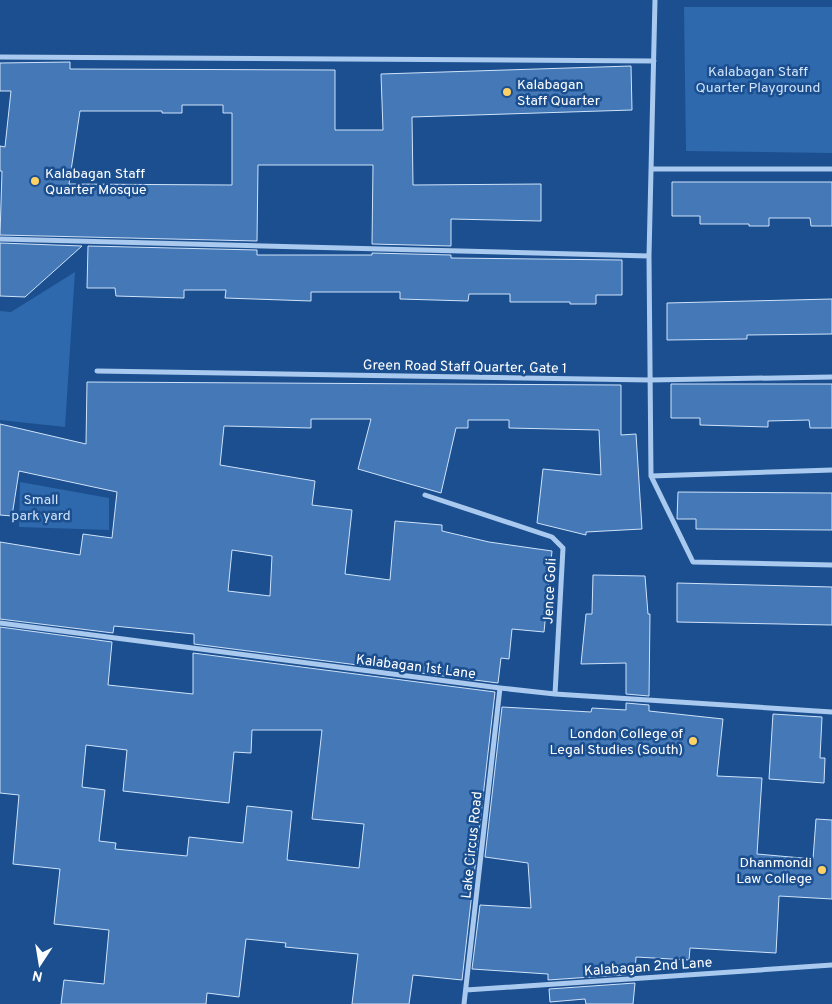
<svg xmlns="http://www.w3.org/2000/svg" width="832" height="1004" font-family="Overpass,sans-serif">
<rect width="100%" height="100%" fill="#1b4f8f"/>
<path fill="#2e69ad" d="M684,7h148v146l-146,-2z
M75,272l-10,155 -65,-7v-109l11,1z
M20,482l89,16v32l-90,-3z"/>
<path fill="#4478b7" stroke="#cfe3fa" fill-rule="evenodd" d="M70,62v7l265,1v60h48l-2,-56 250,-8 1,44 -220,7 1,68 128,-1v37l-90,-2v27l-79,-2 1,-79h-115l-1,76 -257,-6 2,-64h-2v-25l5,1 6,-56h-11v-28zM182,105h41v8h9v72l-163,-1 11,-73h82v2h20z
M672,182h160v44h-21l-1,-8h-41v8h-20v-2h-49v-8h-28z
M0,243l82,3 -57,51 -25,-1z
M88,246l169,4v5h115v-2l79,2v3l171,2v35h-26v9h-26v-2h-60v-8h-41l-1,7 -68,-2v-7h-89v9l-86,-3 1,-8h-42v8l-68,-2 -1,-8h-28z
M832,299v35l-85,1v4l-80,1v-37z
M87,382l534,3v50l15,-1 6,95 -56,3v3l-49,-12 6,-54 58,6 -2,-45 -90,-2v-8h-41v8h-12l-15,65 -83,-24 13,-50h-60v9l-87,-2 -4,39 95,16 -3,24 40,5 -7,64 45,6 5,-59 47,4v6l47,11 63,9 -8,81 -32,-3 -3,30 -8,-1 -3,25 -304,-39v-10l-80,-8 -1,7 -113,-14v-77l80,13 3,-21 29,4 5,-46 -98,-21 -7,45 -12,-1v-91l86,20zM232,550l40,6 -2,40 -42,-5z
M671,384h161v44h-22l-1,-8 -41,1v6l-68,-2v-7h-29z
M678,492l154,1v37l-136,-1v-10h-19z
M593,575l52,1 3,38h2l-1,82 -23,-2v-31l-45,1 5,-50h6z
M677,583l155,4v38l-155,-3z
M0,627l112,15 -4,43 85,9v-41l302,39 -33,288 -49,-5 -4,29h-57l6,-50 -73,-7 1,-4 -40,-4 -7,58 -32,-4 -1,11h-145l3,-24 40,4 5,-54 -55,-6 6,-55 -47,-5 6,-69 -19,-2zM252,730h70l-10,89 52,5 -5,44 -72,-8 5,-49 -45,-5 -4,37 -54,-6 -2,19 -72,-7 1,-6 -17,-2 6,-51 -23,-3 4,-42 41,5 -4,41 106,12 5,-51 17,1z
M626,703l23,2v6l74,8 -6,57 45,2 -5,76 56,5 3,-40 16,1v79l-53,-3 -3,57 -86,-5 -1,12 -53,-3 -1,17 -87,6v-6l-76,-5 8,-64 51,3 -3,-45 -43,-6 17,-150 89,5 1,-4 34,2z
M773,714l49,3 -2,41h5l-1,25 -55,-4z
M635,983l-2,21h-47l-1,-5 -35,3 -1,-13z"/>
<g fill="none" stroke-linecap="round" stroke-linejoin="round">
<path stroke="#a9c9ee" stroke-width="5" d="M0,57l654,4
M651,169h181
M0,239l649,17
M97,371l553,9 182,-3
M832,470l-181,6 42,86 139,3
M651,476l-2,-220 6,-256
M425,495l127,42 11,11 -8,146
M0,623l500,65 55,6 277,18
M466,990l366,-25
M464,1004l36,-316"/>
</g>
<g fill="#ffd166" stroke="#1b4f8f" stroke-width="2">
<circle cx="507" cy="92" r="5"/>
<circle cx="35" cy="181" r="5"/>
<circle cx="693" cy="741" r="5"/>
<circle cx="822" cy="870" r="5"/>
</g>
<g text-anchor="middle" stroke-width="5" stroke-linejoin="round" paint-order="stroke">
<g font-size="14" fill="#cfe3fa" stroke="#1b4f8f">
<text x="758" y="76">Kalabagan Staff<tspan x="758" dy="16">Quarter Playground</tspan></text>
<text x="41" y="504">Small<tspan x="41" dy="16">park yard</tspan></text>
</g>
<g font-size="14" fill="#fff" stroke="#1b4f8f" text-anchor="start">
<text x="517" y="89">Kalabagan<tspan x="517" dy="16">Staff Quarter</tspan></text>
<text x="45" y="178">Kalabagan Staff<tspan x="45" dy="16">Quarter Mosque</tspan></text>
<text x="683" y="738" text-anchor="end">London College of<tspan x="683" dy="16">Legal Studies (South)</tspan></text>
<text x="812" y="867" text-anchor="end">Dhanmondi<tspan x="812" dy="16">Law College</tspan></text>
</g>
<g font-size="14" fill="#fff" stroke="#1b4f8f">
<text transform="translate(465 366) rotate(1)" y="5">Green Road Staff Quarter, Gate 1</text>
<text transform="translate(549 591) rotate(-87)" y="5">Jence Goli</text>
<text transform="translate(416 666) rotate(7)" y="5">Kalabagan 1st Lane</text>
<text transform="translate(471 845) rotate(-84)" y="5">Lake Circus Road</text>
<text transform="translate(648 966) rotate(-4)" y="5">Kalabagan 2nd Lane</text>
</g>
</g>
<g transform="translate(40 964) rotate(192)" stroke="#1b4f8f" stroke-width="4" paint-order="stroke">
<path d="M0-4L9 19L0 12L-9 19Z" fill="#ffffff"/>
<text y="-8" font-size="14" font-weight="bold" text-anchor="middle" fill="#ffffff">N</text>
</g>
</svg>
